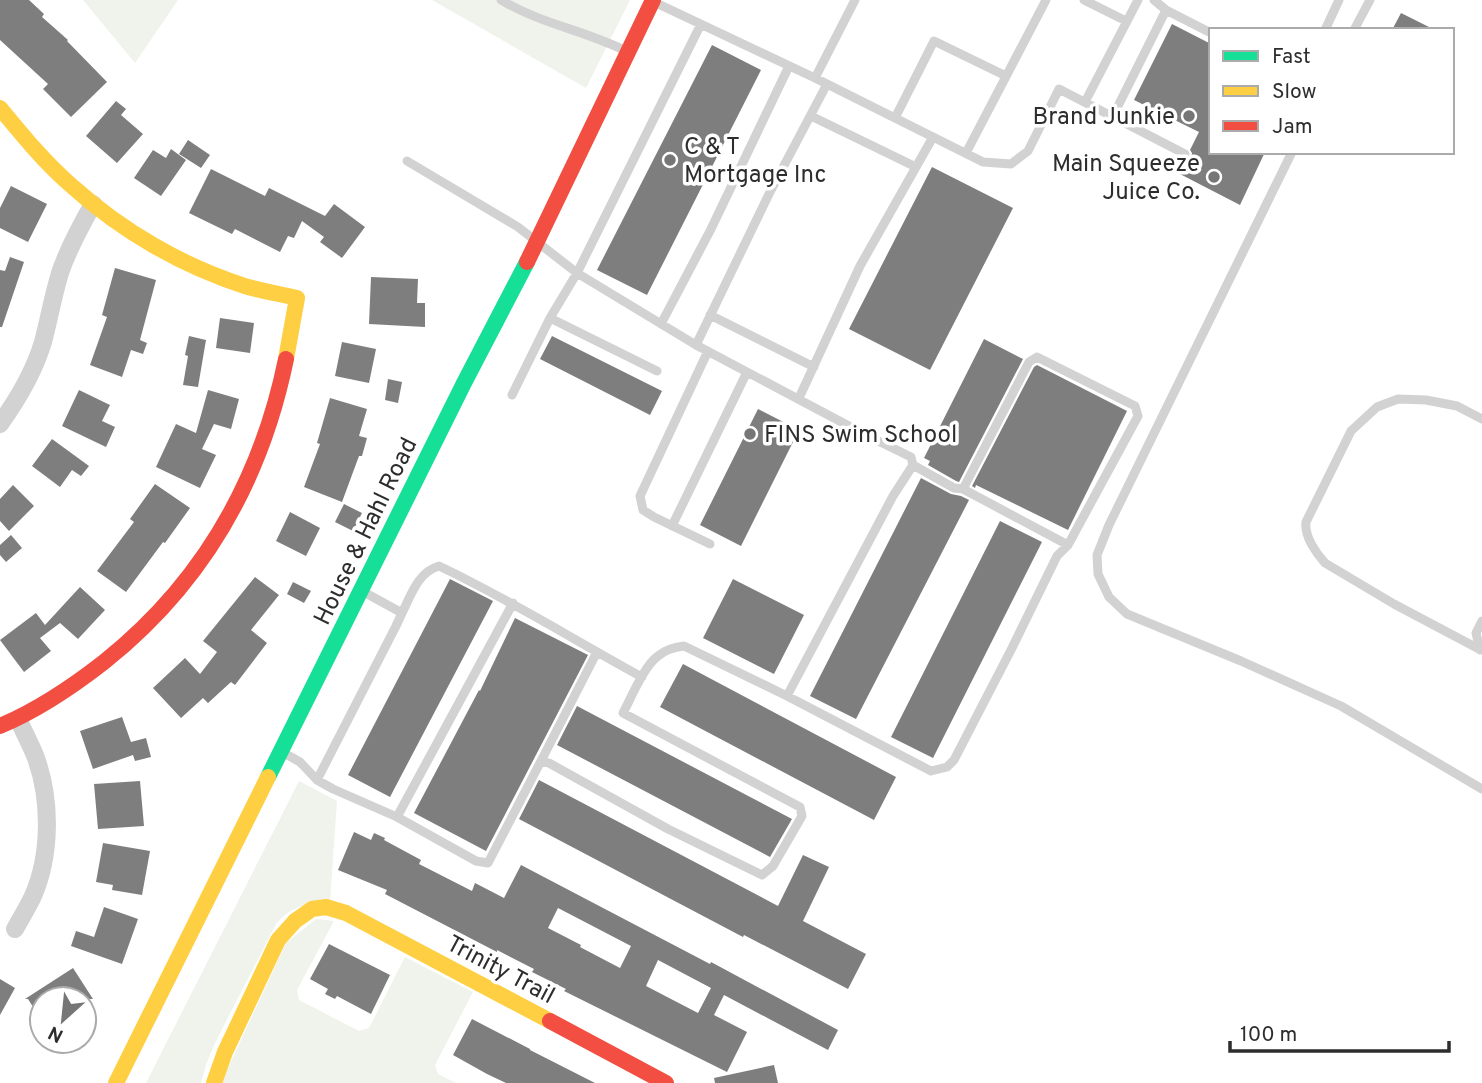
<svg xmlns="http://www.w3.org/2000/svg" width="1482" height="1083" font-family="Overpass,sans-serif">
<rect width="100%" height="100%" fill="#fff"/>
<path fill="#eff3ec" d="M83,0h95l-43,63z
M432,0h198l-44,88z
M299,781l38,20 -7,100c-24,4 -37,3 -54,23l-61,119 -9,22 -5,18h-55z
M316,919l18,2 -37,69 2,10 60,31 10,-3 36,-71 68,35 -38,73 3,9 18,9h-235l65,-140z"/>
<path fill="#7e7e7e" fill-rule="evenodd" d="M0,0h29l15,14 -2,3 26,23 -1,1 40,41 -36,35 -28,-28 5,-5 -48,-44z
M1401,13l34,17h-43z
M1172,24l39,20v108h54l-25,53 -62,-32 6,-12 7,-3 1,-5 -2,-3 9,-18 -65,-32z
M712,45l49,25 -114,225 -50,-25z
M116,101l10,8 -5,6 22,19 -26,29 -31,-27z
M188,140l22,15 -9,13 -22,-14z
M171,149l15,11 -25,36 -27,-18 19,-28 13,8z
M932,167l81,41 -83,162 -81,-41z
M211,169l54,27 4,-8 56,28 9,-12 31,23 -23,31 -22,-16 4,-5 -22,-16 -8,17 -6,-2 -8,16 -45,-23 -3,5 -43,-21z
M11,186l36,18 -19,38 -28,-14v-20z
M10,257l14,5 -22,65h-2v-57l5,1z
M115,268l41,12 -16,60 7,3 -4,11 -12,-4 -9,27 -32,-12 17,-48 -5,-2z
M371,277l47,2 -1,24h8v24l-56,-3z
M220,318l34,5 -4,30 -34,-5z
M189,336l17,4 -8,47 -15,-2 5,-29 -3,-1z
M552,336l110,55 -12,24 -110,-56z
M984,339l39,20 -64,123 -3,-1 -28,-16 2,-4 -6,-3z
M342,342l34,7 -7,34 -34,-7z
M1037,365l90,46 -59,119 -92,-45 -1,3 -3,-2 62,-119z
M388,379l14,3 -4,21 -13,-3z
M79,390l31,15 -8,16 13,6 -9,20 -44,-21z
M208,390l31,9 -8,30 -17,-5 -12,25 14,6 -16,33 -44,-21 20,-43 20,9z
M330,398l37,11 -8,27 8,2 -5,18h-3l-17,46 -38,-15 16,-43 -3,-1z
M758,409l41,21 -58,116 -41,-21z
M52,439l37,27 -8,10 -9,-6 -12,17 -28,-21z
M921,478l30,16 10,2 8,4 -113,219 -46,-23z
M155,484l35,24 -25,35 -2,-1 -37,50 -29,-21 37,-49 -4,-3z
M13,485l21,21 -25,25 -9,-10v-22z
M344,504l18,9 -9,18 -18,-9z
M290,512l30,16 -14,28 -30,-15z
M1000,521l42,21 -109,216 -42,-21z
M11,535l11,13 -16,14 -6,-7v-10z
M255,577l24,18 -28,35 16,13 -32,42 -4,-3 -23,21 -5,-5 -22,20 -28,-30 32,-30 15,16 17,-22 -14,-11z
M450,579l43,22 -103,196 -42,-22z
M733,579l71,36 -30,59 -71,-36z
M293,582l18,9 -7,12 -17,-9z
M80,587l25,23 -27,29 -18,-16 -20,15 11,13 -27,21 -24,-32 36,-27 9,12z
M515,618l73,37 -102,196 -72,-38 65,-123 1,1z
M683,664l213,113 -22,43 -214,-113z
M577,706l215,113 -22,38 -213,-112z
M122,717l9,25 15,-4 5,19 -16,4 -2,-6 -40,14 -13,-38z
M539,780l239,126 25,-51 26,12 -26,54 63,33 -18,35 -104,-54 -1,2 -224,-118z
M140,781l4,45 -46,3 -4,-45z
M354,832l17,8 3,-7 11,5 -1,2 37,20 -2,4 53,27 3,-8 29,15 17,-33 189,99 1,-2 127,68 -10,20 -104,-55 -10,20 33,17 -20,40 -163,-81 2,-2 -34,-17 2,-3 -37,-19v2l-112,-58 2,-4 -49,-20zM558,908l73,38 -11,22 -40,-21 1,-2 -33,-17zM658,960l53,28 -13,25 -52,-27z
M103,843l47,8 -8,44 -30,-5 1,-5 -17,-3z
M104,907l34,12 -16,45 -51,-18 5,-15 18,6z
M329,944l61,31 -19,39 -34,-18 -2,3 -10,-5 3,-5 -18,-10z
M73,968l20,31h-51v22l-14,-22h-3z
M0,979l15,9 -15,27z
M472,1019l58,30v1l65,33h-89l-19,-9 -34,-19z
M774,1065l4,18h-63l-1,-5z"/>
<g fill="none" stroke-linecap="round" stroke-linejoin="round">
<path stroke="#d2d2d2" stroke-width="9" d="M501,0c38,23 85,31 125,51
M1084,0l42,21
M1154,0l12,10
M654,2l161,76 168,84 28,2 17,-13 31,-62 126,65
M1325,30l14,-30
M1354,30l16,-30
M815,78l40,-78
M1085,102l53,-102
M811,116l105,51
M1113,116l53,-106 45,23
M895,118l39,-77 72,35
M1292,152l-183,373 -12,30 1,19 11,23 18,17 114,47 100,45 141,83
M966,153l80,-153
M407,161l111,66 59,46 119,72 73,-151 58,-110
M710,315l104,52
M550,318l107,53
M661,324l50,-95 78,-163
M708,351l-68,145 3,14 11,7 56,27
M512,395l38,-77 27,-45 124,-249
M799,398l61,-132 73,-129
M963,489l105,56
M672,526l75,-154
M402,613c9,-18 16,-41 37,-47 70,33 135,74 203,111
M1479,649l-85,-45 -69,-41c-9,-10 -21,-27 -19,-41l45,-91 26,-24 21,-8 28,1 31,6 25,13
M1480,650l-4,-17 6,-12
M787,696l144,75 16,-4 7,-7 58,-112 45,-92 11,-11 70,-129 -3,-10 -98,-49 -8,5 -66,127 -9,-1 -41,-23
M282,752l18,10 17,18 16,9 64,28 79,44 12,2 53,-102 8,2 119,66 94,46 11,-9 29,-50 -2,-9 -177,-94c8,-15 21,-47 35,-57 7,-6 17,-9 26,-10l103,50 106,-200 20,-31 -2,-8 -47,-23 -168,-89
M541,761l56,-109
M317,780l79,-154 6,-13 -40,-22
M397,817l116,-214"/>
<path stroke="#d2d2d2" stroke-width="18" d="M0,424c18,-25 34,-52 43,-82 6,-23 10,-46 17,-69 8,-24 20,-46 33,-69
M15,929c6,-11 13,-22 18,-33 18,-41 18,-96 3,-138 -5,-13 -12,-26 -18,-39"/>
<path stroke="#16e098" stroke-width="16" d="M268,777l196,-394 63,-121"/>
<path stroke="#ffcf43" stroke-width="16" d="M0,108c23,28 46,56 73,79 49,44 109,79 172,99 17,5 35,8 52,12l-11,61
M116,1083l152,-306
M214,1083l11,-31 53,-112 17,-19 17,-12 14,-2 20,6 204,108"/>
<path stroke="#f24e42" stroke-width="16" d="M527,262l126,-262
M0,726c38,-16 72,-39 104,-64 98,-78 157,-181 182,-303
M550,1021l116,62"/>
</g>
<g fill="#767676" stroke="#fff" stroke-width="2.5">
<circle cx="1189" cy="116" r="7"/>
<circle cx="670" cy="160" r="7"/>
<circle cx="1214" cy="177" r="7"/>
<circle cx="750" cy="434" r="7"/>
</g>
<g text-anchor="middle" stroke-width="7" stroke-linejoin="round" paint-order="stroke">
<g font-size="24" fill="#2d2d2d" stroke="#fff" text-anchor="end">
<text x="1175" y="124">Brand Junkie</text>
<text x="684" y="154" text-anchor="start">C &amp; T<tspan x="684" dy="28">Mortgage Inc</tspan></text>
<text x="1200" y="171">Main Squeeze<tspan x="1200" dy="28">Juice Co.</tspan></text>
<text x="764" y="442" text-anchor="start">FINS Swim School</text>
</g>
<g font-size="24" fill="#2d2d2d" stroke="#fff">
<text transform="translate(365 531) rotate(-64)" y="8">House &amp; Hahl Road</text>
<text transform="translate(501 969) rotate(28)" y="8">Trinity Trail</text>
</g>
</g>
<rect x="1209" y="28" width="245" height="126" fill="#ffffff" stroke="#ababab" stroke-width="2"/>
<rect x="1223" y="51" width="35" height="10" fill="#16e098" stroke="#ababab" stroke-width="2"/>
<text x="1272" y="63" font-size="21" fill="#2d2d2d">Fast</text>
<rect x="1223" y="86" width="35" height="10" fill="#ffcf43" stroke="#ababab" stroke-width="2"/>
<text x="1272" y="98" font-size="21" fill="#2d2d2d">Slow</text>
<rect x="1223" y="121" width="35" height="10" fill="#f24e42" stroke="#ababab" stroke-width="2"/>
<text x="1272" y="133" font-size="21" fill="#2d2d2d">Jam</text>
<g transform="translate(63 1020) rotate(207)"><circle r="33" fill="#ffffff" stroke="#ababab" stroke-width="2"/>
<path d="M0-5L12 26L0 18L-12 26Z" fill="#767676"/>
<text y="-10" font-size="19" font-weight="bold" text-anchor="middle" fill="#2d2d2d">N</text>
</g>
<path d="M1230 1041v10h219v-10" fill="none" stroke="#2d2d2d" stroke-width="3.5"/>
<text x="1240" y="1041" font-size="21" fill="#2d2d2d" stroke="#ffffff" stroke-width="5" paint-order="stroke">100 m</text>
</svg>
